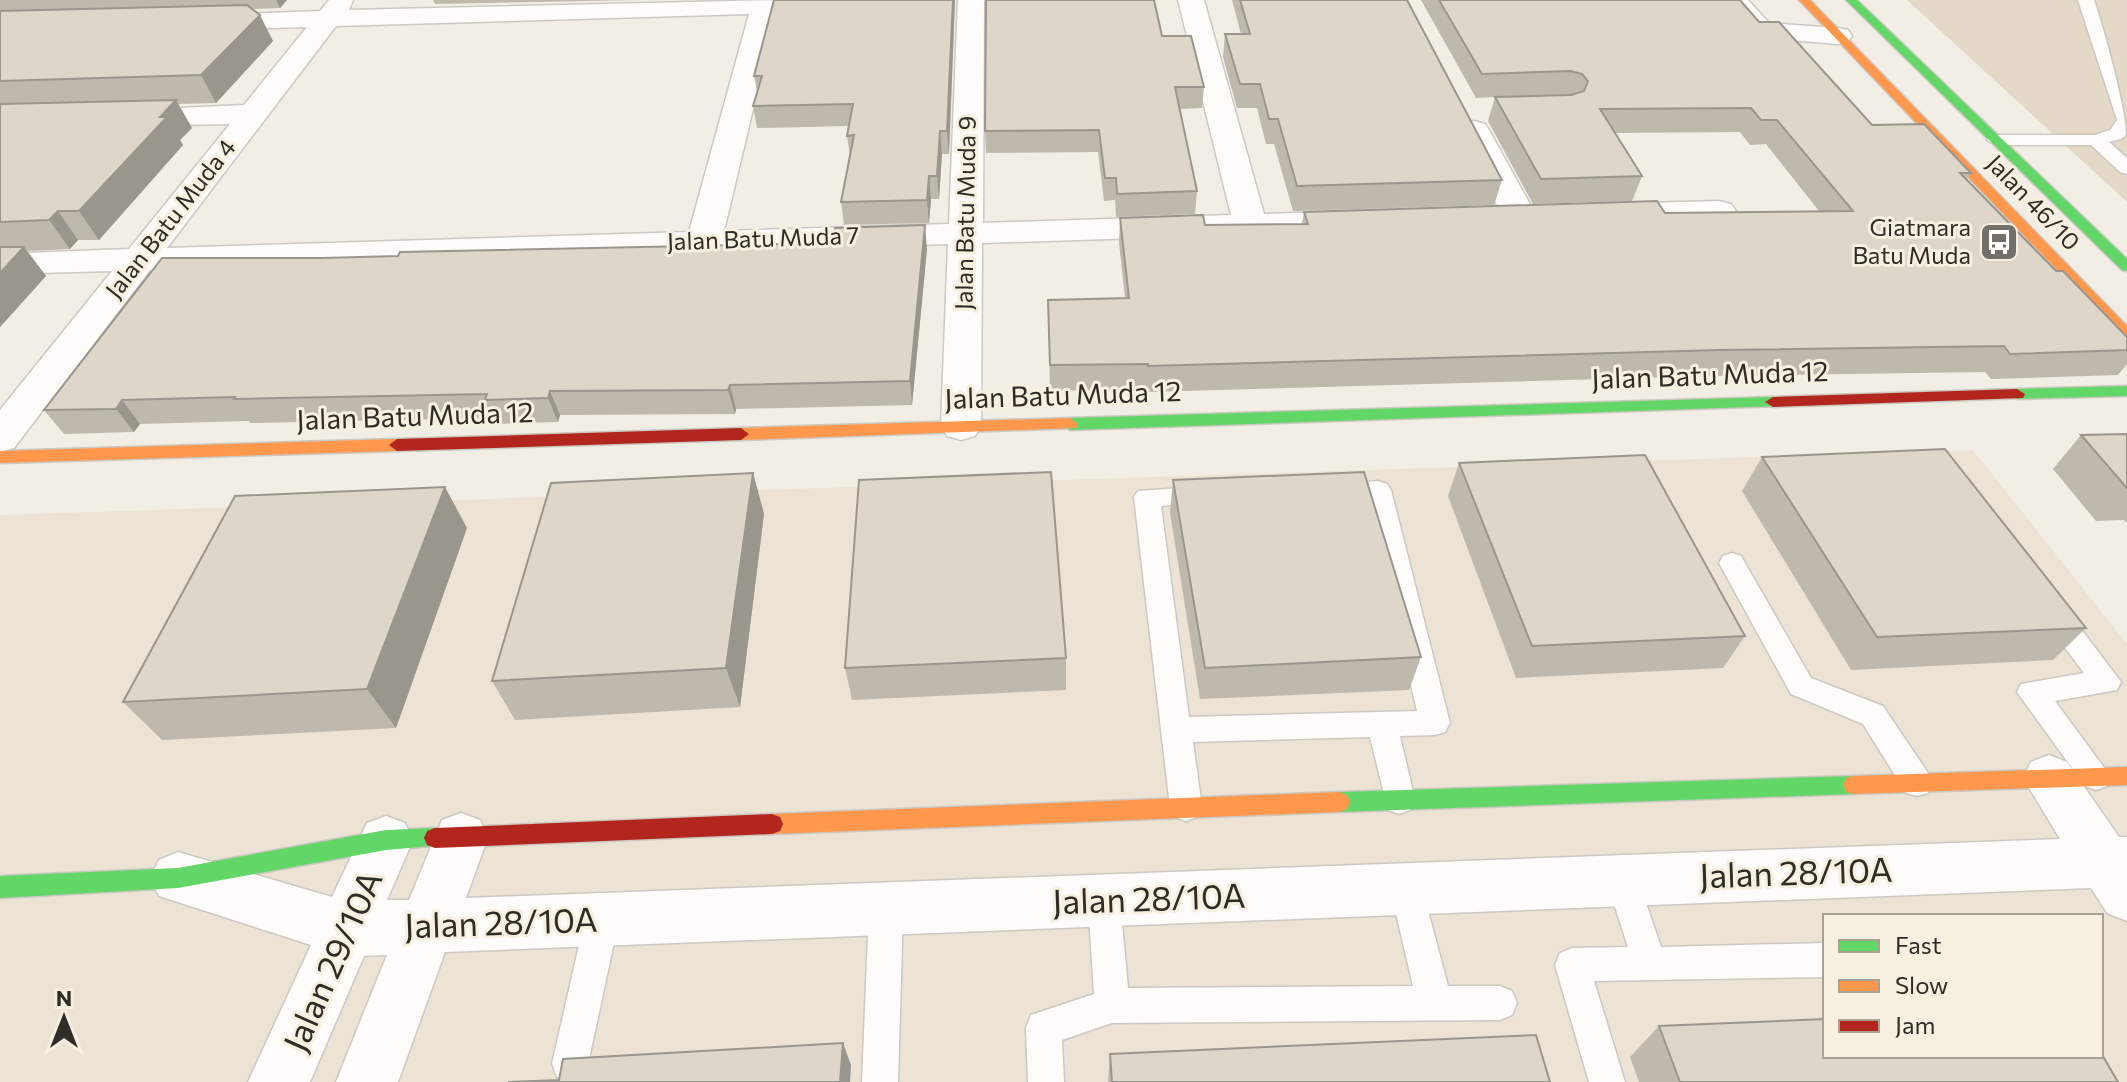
<svg xmlns="http://www.w3.org/2000/svg" width="2127" height="1082" font-family="Commissioner,sans-serif">
<rect width="100%" height="100%" fill="#f2eee5"/>
<path fill="#ece3d4" fill-rule="evenodd" d="M1973,450l154,194v438h-2127v-567zM1825,916h276v140h-276z"/>
<path fill="#e3d9c6" d="M1907,0h220v202z"/>
<g fill="none" stroke-linecap="round" stroke-linejoin="round">
<g stroke="#ccc9c2" stroke-width="3">
<path id="lane" d="M2078,0h16c9,26 33,112 32,134 -3,6 -11,6 -17,8l18,16v16l-7,-2 -29,-27h-95l-9,-5 9,-5h99l15,-5 7,-10z
M1378,481l9,3 4,6 59,233 -5,9 -10,3 -35,1 15,64 -5,10 -11,4 -11,-4 -18,-73 -177,5 9,65 -5,10 -11,4 -11,-4 -5,-10 -36,-310 4,-6 70,-5 9,3 4,6 -4,6 -56,5 28,211 228,-6 -49,-212 -42,-2 -4,-6 4,-6z
M1732,553l9,3 70,122 72,28 45,67 4,10 -4,10 -11,3 -11,-3 -43,-69 -72,-30 -72,-131 4,-7z
M2052,601l10,3 59,78 -4,8 -62,11 56,76 -4,9 -11,4 -11,-4 -68,-94 4,-8 63,-11 -46,-61 4,-8z
M1622,864l12,4 27,79 164,-4v34l-231,4 31,101h-36l-34,-117 5,-12 12,-5 56,-1 -22,-68 4,-11z
M1406,873l12,4 4,11 26,98h52l12,5 5,12 -5,12 -12,5 -388,3 -50,17 2,42h-36l-2,-54 5,-13 63,-21 -6,-93 4,-11 12,-5 12,5 4,11 8,87 285,-2 -23,-98 4,-11z
M886,893l12,5 5,11 -5,173h-36l7,-173 5,-11z
M602,903l12,5 5,11 -31,145 -5,13 -13,5 -13,-5 -5,-13 33,-145 5,-11z"/>
</g>
<g stroke="#ccc9c2" stroke-width="3">
<path id="street" d="M329,0h24l-4,10 430,-10 -55,231 225,-7 9,-224h26l-1,223 248,-8 -53,-215h26l60,214 96,-3 12,3 5,7 -5,7 -12,3 -378,12 -1,183 -6,10 -14,4 -14,-4 -6,-10 7,-182 -798,26 -136,178 -14,4v-42l112,-139 -112,3v-20l129,-5 101,-125 -104,2 -11,-3 -4,-6 4,-6 129,-6 63,-78 -104,3 -10,-2 -4,-6 4,-6 127,-5zM749,14l-60,218 -522,16 169,-222z
M1721,0h27l21,23 69,5 10,2 4,6 -4,6 -10,2 -85,-7 -6,-3z
M1474,121l11,3 4,6 48,87 -5,7 -12,3 -12,-3 -5,-7 -44,-87 4,-6z
M1719,201l12,3 5,7 -5,7 -126,6 -12,-3 -5,-7 5,-7 12,-3z
M2049,755l18,7 52,75h8v84l-20,-8 -16,-25 -1646,64 -47,130h-62l51,-127 -23,1 -54,126h-62l63,-137 -152,-49 -9,-18 9,-18 19,-8 154,45 35,-74 19,-7 19,7 8,17 -26,60h22l33,-80 19,-7 19,7 8,17 -22,61 1594,-59 -37,-61 8,-16z"/>
</g>
<g stroke="#ccc9c2" stroke-width="3">
<path id="fast" d="M1846,0h11l270,259v12l-5,-1z
M2127,386v10l-110,3 -8,-5 8,-5z
M1773,397l8,5 -2,4 -709,24 -8,-6 8,-6z
M1854,776l8,2 3,7 -3,7 -8,2 -515,18 -8,-3 -3,-7 3,-7 8,-3z
M435,828l8,3 3,7 -3,7 -57,5 -208,38 -178,10v-22l178,-8 208,-38z"/>
</g>
<g stroke="#ccc9c2" stroke-width="3">
<path id="slow" d="M1799,0h11l317,326v14l-5,-2z
M1070,418l8,6 -2,4 -335,12 -8,-6 8,-6z
M397,439l8,6 -8,6 -397,12v-12z
M2127,767v18l-273,9 -8,-2 -3,-7 3,-7 8,-2z
M1339,792l8,3 3,7 -3,7 -8,3 -567,22 -8,-3 -3,-7 3,-7 8,-3z"/>
</g>
<g stroke="#ccc9c2" stroke-width="3">
<path id="jam" d="M2017,389l8,5 -2,4 -250,9 -8,-5 8,-5z
M741,428l8,6 -8,6 -344,11 -8,-6 8,-6z
M772,814l8,3 3,7 -3,7 -8,3 -337,14 -8,-3 -3,-7 3,-7 8,-3z"/>
</g>
<use href="#lane" fill="#fdfcfb" fill-rule="evenodd"/>
<use href="#street" fill="#fdfcfb" fill-rule="evenodd"/>
<use href="#fast" fill="#63d668" fill-rule="evenodd"/>
<use href="#slow" fill="#ff974d" fill-rule="evenodd"/>
<use href="#jam" fill="#b3261e" fill-rule="evenodd"/>
</g>
<path fill="#beb8ad" d="M0,0h287l-7,8 -28,1 21,32 -57,62 -38,1 14,24 -12,12 3,5 -84,95h-21l-8,9 -43,2 19,25 -46,51z
M433,0h203l-201,4z
M774,0h181l-6,154h-7l-3,45h-8l-2,24 -85,2 -3,-23 9,-46 -3,-20 2,-10 -92,2 -4,-22 4,-15 -3,-15z
M1232,0h175l95,180 -8,25 -201,6 -19,-67h-8l-9,-36h-20l-14,-51 2,-23h16z
M1421,0h319l19,22 113,103 99,48 -4,6 89,92 71,66v27l-9,11 -127,4 -6,-7 -279,4 -559,16 -1,-3 -96,2 -2,-91 77,-2 -6,-55 1,-25 85,7 97,-1 2,-12 361,1 154,-2 -53,-67 -16,1 -10,-13 -125,1 27,43 -10,25 -99,3 -45,-83 7,-24 -19,1z
M1162,36l42,51 -2,21 -23,1 18,82 -2,23 -79,3 -1,-17 -11,1 -6,-49 -112,1 -1,-22z
M927,249l-15,156 -176,4 -1,5 -175,1 -2,7 -62,2 -3,-6 -243,5 -1,-2 -109,3 -6,8 -70,2 -20,-24 278,-152z
M2127,434v89l-3,-3 -28,1 -43,-52 28,-34z
M1762,457l324,171 -33,32 -202,10 -109,-179z
M1459,463l286,173 -22,32 -207,10 -68,-182z
M753,473l11,41 -24,193 -225,13 -23,-39z
M1173,480l248,177 -12,33 -209,9 -30,-186z
M467,528l-71,200 -234,12 -39,-38z
M1066,658v32l-214,10 -7,-32z
M1659,1026l459,56h-479l-9,-25z
M1110,1054l440,28h-442z"/>
<path fill="#9b968d" d="M276,0h11l-7,8z
M953,0h2l-6,154 -2,-23z
M260,15l13,26 -57,62 -15,-28z
M176,100l16,28 -12,12 3,5 -84,95 -20,-29 81,-94z
M940,131l2,23 -3,45 -2,-23z
M929,176l2,23 -2,24 -2,-23z
M58,211l20,29 -8,9 -21,-29z
M925,225l2,24 -15,156 -2,-24z
M24,247l22,29 -46,51v-54z
M730,385l6,24 -1,5 -7,-24z
M550,391l10,24 -2,7 -10,-24z
M122,400l18,24 -6,8 -18,-23z
M753,473l11,41 -24,193 -14,-39z
M445,487l22,41 -71,200 -29,-39z
M843,1043l8,22 -1,17h-10z"/>
<path fill="#ddd6c9" stroke="#9b968d" stroke-width="2" d="M774,0h179l-6,131h-7l-3,45h-8l-2,24 -86,2 13,-67 -7,1 6,-32 -100,2 9,-30h-8z
M986,0h168l8,36h29l13,51h-29l22,104 -80,3 -1,-16h-11l-6,-48 -114,1z
M1240,0h167l95,180 -205,6 -19,-67h-9l-9,-35h-20l-15,-50h25z
M1439,0h301l19,22h20l93,103 52,-1 47,49h-11l96,98h7l64,66v13l-117,4 -6,-8 -285,4 -571,16v-2l-98,1 -2,-65 81,-2 -9,-80 83,-3 2,10 103,-1 -4,-12 353,-11 8,12 188,-2 -76,-91h-16l-10,-12 -151,1 42,67 -101,3 -46,-82 76,-2 13,-4 4,-10 -6,-7 -12,-3 -88,3z
M247,5l13,10 -59,60 -201,6v-70z
M176,100l-16,17h7l-88,94h-21l-9,9 -49,2v-118z
M925,225l-15,156 -180,4 -2,5 -178,1 -2,7 -63,2 2,-6 -253,5 1,-2 -113,3 -6,9 -72,1 118,-152h160l76,-2 2,-4 432,-9 3,-15z
M0,247h24l-24,26z
M2127,434v54l-46,-53z
M1945,449l141,179 -209,9 -115,-180z
M1645,455l100,181 -213,10 -73,-183z
M1051,472l15,186 -221,10 14,-188z
M1364,472l57,185 -216,11 -32,-188z
M753,473l-27,195 -234,13 59,-198z
M445,487l-78,202 -244,13 112,-206z
M1825,1019v37h276v-3l17,29h-438l-21,-56z
M1536,1035l14,47h-438l-2,-28z
M843,1043l-3,39h-332l51,-2 4,-21z"/>
<defs>
<g id="bus-square" transform="scale(2)"><rect x="-9" y="-9" width="18" height="18" rx="4" fill="#73706a" stroke="#f7efe0"/><path d="M-5-6H5V4H4V6H2V4H-2V6H-4V4H-5ZM-3.5-4V0h7V-4ZM-3.5 1.2v1.5H-2V1.2ZM2 1.2v1.5H3.5V1.2Z" fill="#fff"/></g>
</defs>
<g fill-rule="evenodd">
<use href="#bus-square" x="1999" y="242"/>
</g>
<g text-anchor="middle" stroke-width="6" stroke-linejoin="round" paint-order="stroke">
<g font-size="24" fill="#2f2c27" stroke="#f7efe0">
<text transform="translate(2033 203) rotate(46)" y="8">Jalan 46/10</text>
<text transform="translate(966 213) rotate(-89)" y="8">Jalan Batu Muda 9</text>
<text transform="translate(171 219) rotate(-52)" y="8">Jalan Batu Muda 4</text>
<text transform="translate(763 239) rotate(-2)" y="8">Jalan Batu Muda 7</text>
</g>
<g font-size="24" fill="#2f2c27" stroke="#f7efe0" text-anchor="end">
<text x="1971" y="236">Giatmara<tspan x="1971" dy="28">Batu Muda</tspan></text>
</g>
<g font-size="28" fill="#2f2c27" stroke="#f7efe0">
<text transform="translate(1710 375) rotate(-2)" y="10">Jalan Batu Muda 12</text>
<text transform="translate(1063 395) rotate(-2)" y="10">Jalan Batu Muda 12</text>
<text transform="translate(415 416) rotate(-2)" y="10">Jalan Batu Muda 12</text>
</g>
<g font-size="34" fill="#2f2c27" stroke="#f7efe0">
<text transform="translate(1796 873) rotate(-2)" y="12">Jalan 28/10A</text>
<text transform="translate(1149 899) rotate(-2)" y="12">Jalan 28/10A</text>
<text transform="translate(501 923) rotate(-2)" y="12">Jalan 28/10A</text>
<text transform="translate(333 961) rotate(-66)" y="12">Jalan 29/10A</text>
</g>
</g>
<rect x="1823" y="914" width="280" height="144" fill="#f7efe0" stroke="#a7a196" stroke-width="2"/>
<rect x="1839" y="940" width="40" height="12" fill="#63d668" stroke="#a7a196" stroke-width="2"/>
<text x="1895" y="954" font-size="24" fill="#2f2c27">Fast</text>
<rect x="1839" y="980" width="40" height="12" fill="#ff974d" stroke="#a7a196" stroke-width="2"/>
<text x="1895" y="994" font-size="24" fill="#2f2c27">Slow</text>
<rect x="1839" y="1020" width="40" height="12" fill="#b3261e" stroke="#a7a196" stroke-width="2"/>
<text x="1895" y="1034" font-size="24" fill="#2f2c27">Jam</text>
<g transform="translate(64 1018)" stroke="#f7efe0" stroke-width="6" paint-order="stroke">
<path d="M0-6L14 30L0 20L-14 30Z" fill="#2f2c27"/>
<text y="-12" font-size="22" font-weight="bold" text-anchor="middle" fill="#2f2c27">N</text>
</g>
</svg>
